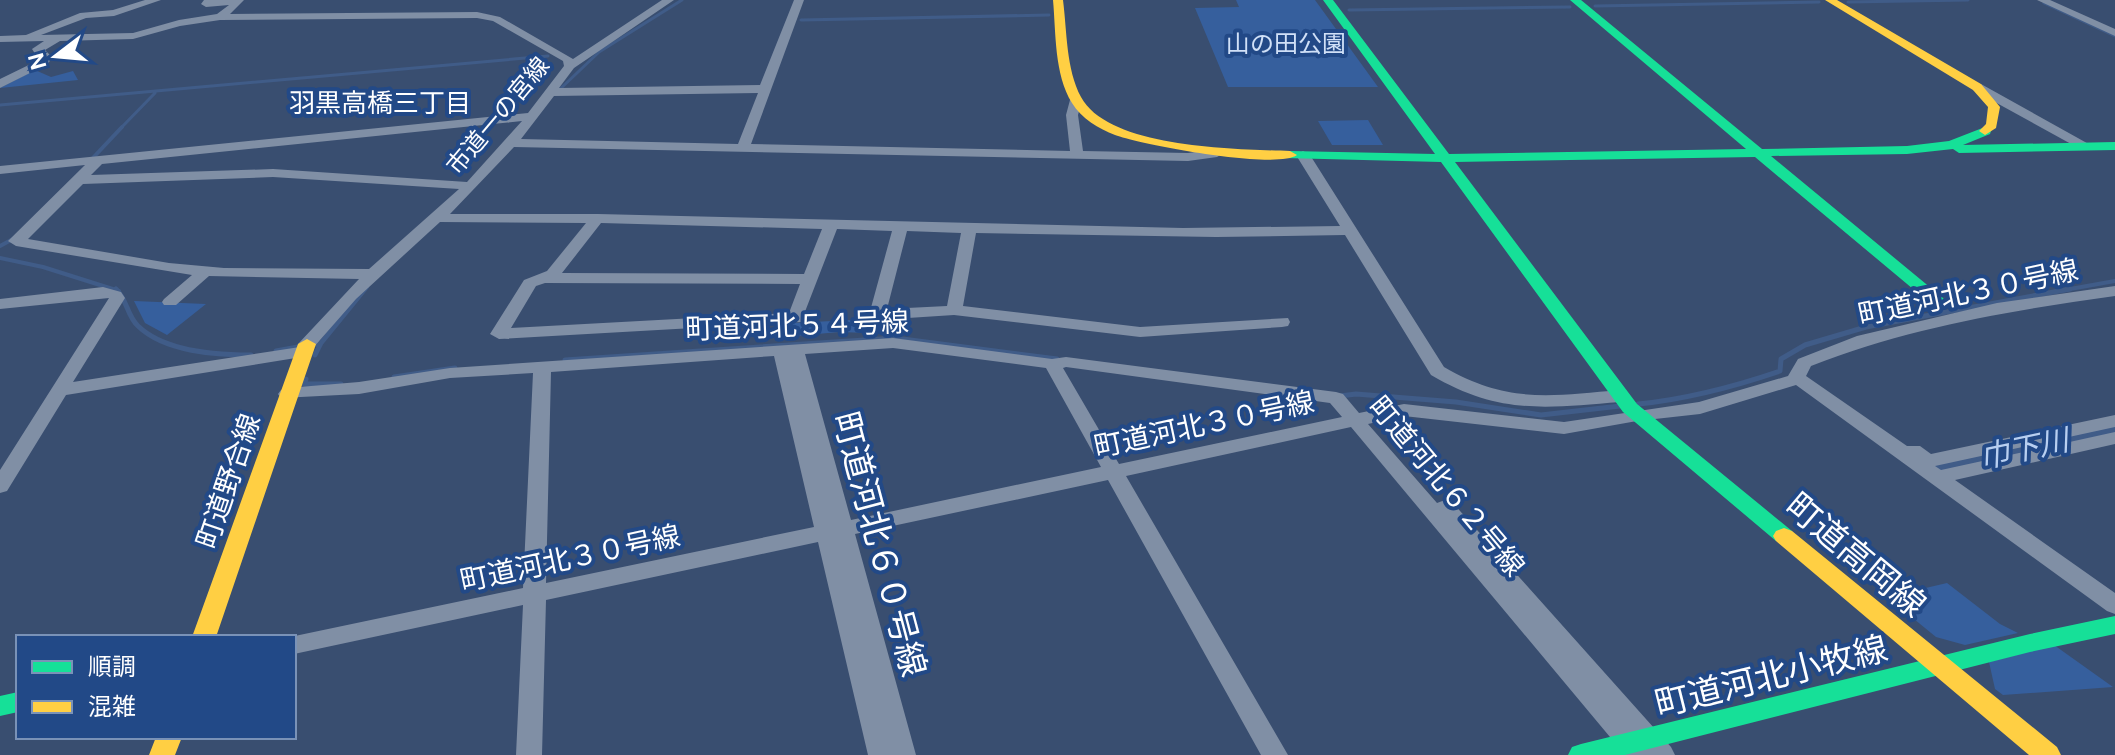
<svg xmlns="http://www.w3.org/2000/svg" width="2115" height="755" font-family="'DM Sans','Noto Sans JP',sans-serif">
<rect width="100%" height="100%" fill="#394e70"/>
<path fill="#365f9d" d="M1236,0h79l63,87h-150l-33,-79 44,-1z
M35,70l16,7 22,-6 5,9 -78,8z
M1368,120l15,25h-51l-14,-24z
M134,301l72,3 -39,31 -22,-12z
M871,319l-2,14 -30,-1 -65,6v-14z
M1947,583l53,41 18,9 -53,12 -29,-8 -49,-40z
M2054,645l59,42 -110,8 -8,-6 -6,-27z"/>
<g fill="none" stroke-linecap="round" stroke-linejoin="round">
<path stroke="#405c88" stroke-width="3" d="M1848,2l120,-2
M2044,3l71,33
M1595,6l224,-4
M1349,10l221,-3
M801,20l248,-5
M557,92l42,-40 83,-52
M0,105l548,-49
M120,129l35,-36"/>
<path stroke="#405c88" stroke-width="4" d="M90,161l32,-34
M0,246l13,-7
M0,258l43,9 76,24
M363,291l4,-4
M2059,291l56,-10"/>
<path stroke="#405c88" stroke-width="5" d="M116,289c11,10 11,27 22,37 27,26 78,29 113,29
M321,343l44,-54
M312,345l9,-2 -6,12
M276,351l22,-4
M565,360l330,-22 162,21
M394,377l61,-9
M306,379l-2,5h37
M1340,396l16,-2 100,8 85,13 79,-9
M1638,404c49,-5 95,-17 142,-33l1,-12 24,-14 61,-18 204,-38"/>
<path fill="#405c88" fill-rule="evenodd" d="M2115,421v18l-181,40 -11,-3 -4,-7 4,-7 11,-3z"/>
<path fill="#808fa5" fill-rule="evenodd" d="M145,0h16l-47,16 -28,2 -45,17 92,-2 46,-13 38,-6 12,-9 -23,2 -5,-3 3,-4h40l-14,14 247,-2 23,5 73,42 89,-59h12l-100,68 -15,20 201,-3 34,-85h10l-53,144 319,7 -4,-36 4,-15 6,-4 6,4 -4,15 5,36 105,2 29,-4 7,4 -7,4 -29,4 -674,-14 -64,67h148l585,14 157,-2 -44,-71 7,-4 7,4 134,212c64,37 106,29 176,23l9,6 -9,6c-75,6 -121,13 -189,-27l-86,-140 -129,2 -240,-4 -13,73 177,21 148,-9 2,4 -2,4 -6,1 -142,10 -186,-22 -77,5 -8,-5 23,-84 -55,-2 -36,93 -302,17 -9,-5 34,-54 23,-9 39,-48 -146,-1 -84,77 -43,49 -4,1 2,3 -3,4 -242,39 -59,96 -7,2v-23l109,-172 -109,11v-10l103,-12 18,5 4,6 -52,84 227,-35 -2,-3 61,-65 -150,-3 -33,29h-12l-2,-3 2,-3 28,-24 -176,-29 -8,-5 77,-76 -85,9v-8l528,-53 36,-47 -1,-5 -70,-40 -16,-3 -257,2 -40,6 -47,13 -73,2 -15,9 7,7 -4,7 -48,24v-9l39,-19 -7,-11 12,-8 -44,1v-6l26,-1 54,-22 33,-3zM758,93l-20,51 -217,-5 33,-43zM522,121l-55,61 -194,-13 -182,6 11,-11zM273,177l186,12 -90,80 -145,-1 -55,-5 -141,-24 55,-55zM601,223l221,6 -18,45 -242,-1zM907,231l54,2 -14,73 -60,3zM545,283l255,1 -11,29 -278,15 25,-42z
M2037,0h13l65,29v7z
M1973,84h8l113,63 -12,3 -109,-60z
M2115,286v10c-106,15 -204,31 -304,70l-5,10 101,70h13l11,8 184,-39v12l-180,39 6,4 174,-38v12l-160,36 160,113v21l-8,-3 -311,-226 -96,29 -63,7 -73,13 -160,-18 -36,8 69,79 8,-3 7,2 219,245 4,8h-50l-274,-328 -225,49 162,279h-27l-153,-275 -253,54 61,221h-48l-50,-213 -272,58 -4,155h-26l7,-150 -229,49v-17h-4l233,-49 10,-215 -83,5 -91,16 -78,4 -3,-4 3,-4 6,-2 72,-6 91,-14 443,-30 159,21 14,-2 270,35 7,2 16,19 45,-9 160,18 135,-20 89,-26 10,-17 59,-23 140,-33zM893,348l153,20 55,99 -250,53 -46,-166zM774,356l40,171 -268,56 5,-211zM1066,367l264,36 12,14 -223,47 -56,-96z"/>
<path fill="#16e098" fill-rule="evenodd" d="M1323,0h10l116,154 297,-5 -176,-149h11l181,149 145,-3 42,-5 36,-14 6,4 -1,3 -27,11 152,-3v8l-156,3 -6,-4 -46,5 -136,2 172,142 2,3 -2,3h-12l-176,-147 -300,5 182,242 155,127 3,5 -3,5h-16l-153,-129 -182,-250 -156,-4v-6l5,-1 145,3z
M2115,616v18l-85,18 -405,103h-57l4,-8 9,-3 449,-110z
M18,692v20l-18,4v-20z"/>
<path fill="#ffcf43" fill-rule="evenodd" d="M1053,0h10c4,31 3,69 18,97 28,52 157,52 209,54l7,4c-21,15 -154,-10 -182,-20 -16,-6 -34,-17 -43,-32 -18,-29 -16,-71 -19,-103z
M1825,0h12l144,84 19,23 -4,21 -11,7 -6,-4 7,-7 2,-17 -15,-17z
M307,339l9,5 -100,293h-24l106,-293z
M1784,528l8,3 265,216 4,8h-32l-253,-214 -3,-5 3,-5z
M156,737h26l-7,18h-26z"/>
</g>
<g text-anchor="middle" stroke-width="8" stroke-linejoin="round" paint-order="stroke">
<g font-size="24" fill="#d0e0f7" stroke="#224987">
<text x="1286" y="52">山の田公園</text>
</g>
<g font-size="24" fill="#fff" stroke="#224987">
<text transform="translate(498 116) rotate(-50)" y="8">市道一の宮線</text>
</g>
<g font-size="26" fill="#fff" stroke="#224987">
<text x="380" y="112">羽黒高橋三丁目</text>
</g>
<g font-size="28" fill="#fff" stroke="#224987">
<text transform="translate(1968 292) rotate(-12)" y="10">町道河北３０号線</text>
<text transform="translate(797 325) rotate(-2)" y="10">町道河北５４号線</text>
<text transform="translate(1204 424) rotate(-12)" y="10">町道河北３０号線</text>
<text transform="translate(228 481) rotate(-71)" y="10">町道野合線</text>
<text transform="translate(1447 486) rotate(50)" y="10">町道河北６２号線</text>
<text transform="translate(570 558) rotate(-12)" y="10">町道河北３０号線</text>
</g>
<g font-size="30" font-style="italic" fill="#b8cff1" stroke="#224987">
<text transform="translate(2024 449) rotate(-12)" y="10">巾下川</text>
</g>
<g font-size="34" fill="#fff" stroke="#224987">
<text transform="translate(880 544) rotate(75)" y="12">町道河北６０号線</text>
<text transform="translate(1856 555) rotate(40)" y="12">町道高岡線</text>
<text transform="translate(1771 676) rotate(-14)" y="12">町道河北小牧線</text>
</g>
</g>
<rect x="16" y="635" width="280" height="104" fill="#224987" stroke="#7a92b7" stroke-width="2"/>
<rect x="32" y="661" width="40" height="12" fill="#16e098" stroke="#7a92b7" stroke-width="2"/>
<text x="88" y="675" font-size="24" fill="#ffffff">順調</text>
<rect x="32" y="701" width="40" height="12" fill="#ffcf43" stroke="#7a92b7" stroke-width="2"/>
<text x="88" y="715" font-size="24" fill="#ffffff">混雑</text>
<g transform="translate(56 56) rotate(254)" stroke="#224987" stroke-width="6" paint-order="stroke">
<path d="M0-6L14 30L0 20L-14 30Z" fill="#ffffff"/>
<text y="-12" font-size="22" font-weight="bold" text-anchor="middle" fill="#ffffff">N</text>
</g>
</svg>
